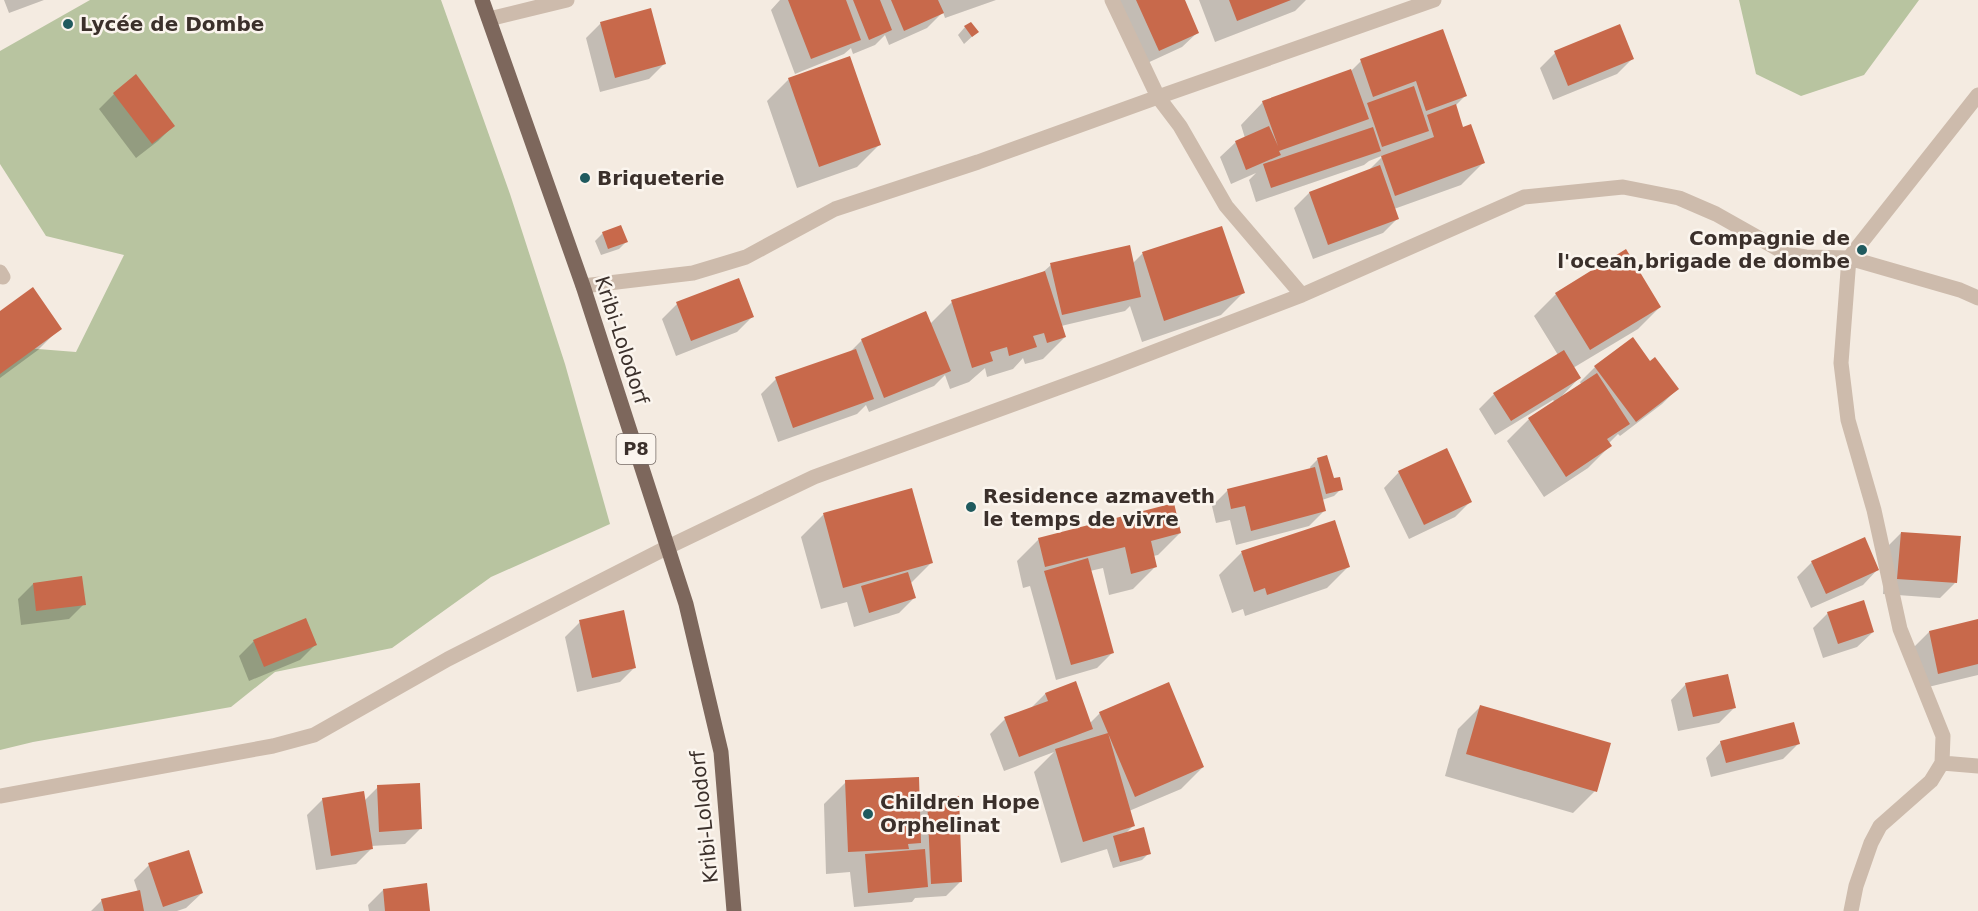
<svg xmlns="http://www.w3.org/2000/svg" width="1978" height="911" font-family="'DejaVu Sans',sans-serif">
<rect width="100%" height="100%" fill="#f4ebe1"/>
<path fill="#b8c4a0" d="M90,0h351l69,194 55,170 45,160 -119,53 -99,71 -117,24 -44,35 -198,35 -33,8v-404l76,6 48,-97 -78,-19 -46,-72v-113z
M1739,0h180l-55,75 -63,21 -45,-22z"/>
<path fill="#0003" d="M4,0h40l-35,13z
M780,0h216l-51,18 -2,-6 -16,16 -38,17 -4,-10 -10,10 -22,9 -2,-6 -7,6 -49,20 -24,-64z
M1119,0h64l15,32 -16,15 -39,18z
M1199,0h107l-11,11 -80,31z
M601,23l63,41 -15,15 -49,13 -14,-54z
M1619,26l13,33 -15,15 -64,26 -13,-32 15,-15z
M965,27l12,5 -13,12 -6,-9z
M1361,61l104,35 -10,10 7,23 21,34 -22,22 -67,24 4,9 -15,15 -70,26 -19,-51 15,-15 58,-21 17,-17 -15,6 -5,4 -108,37 -7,-22 7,-7 -25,11 -11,-27 16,-15 9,-4 -4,-13 22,-23 88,-31z
M136,76l37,50 -15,15 -22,17 -37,-49 15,-15z
M789,79l90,66 -22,22 -60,21 -30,-87z
M1221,228l22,65 -22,22 -79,27 -12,-36 -5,5 -64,15 4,11 -22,22 -18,5 -2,-6 -10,11 -26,8 -2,-9 -16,14 -19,7 -5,-14 -11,11 -65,26 -3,-7 -9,9 -79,28 -17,-48 15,-15 73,-26 13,-13 68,-16 22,-22 90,-29 9,-8 81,-1 10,-10z
M603,233l23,9 -7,7 -18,6 -6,-14z
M738,280l14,37 -15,15 -61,24 -14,-37 15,-15z
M1556,294l104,13 -22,22 -65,39 6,10 -17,18v1l19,-13 -1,-2 15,-15 37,-28 18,24 27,26 -15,15 -42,32 -2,-2 -10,10 2,2 -22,22 -44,29 -37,-56 22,-22 26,-17 -2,-2 -58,35 -16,-26 15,-15 64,-39 -24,-39z
M0,313l60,15 -22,22 -38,28z
M1326,457l7,23 8,9 -7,7 -12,4 2,11 -15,15 -73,19 -6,-25 -14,3 -4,-17 15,-15 84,-21 -1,-3 7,-7z
M1399,472l71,30 -15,15 -46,22 -25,-51z
M911,490l20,73 -21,21 4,14 -15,15 -45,14 -7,-25 -26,7 -20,-72 22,-22z
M1180,533l-22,22 -5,1 2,11 -22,22 -24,6 -6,-27 -13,3 22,82 -15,15 -41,12 -26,-94 -7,2 -6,-27 22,-22z
M1901,533l54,50 -15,15 -57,-4 3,-46z
M1241,553l108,13 -22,22 -82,28 -2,-7 -11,4 -13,-38z
M1812,562l66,7 -15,16 -52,23 -14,-31z
M33,584l51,20 -15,15 -48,6 -3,-26z
M1828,613l45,19 -16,15 -34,11 -10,-30z
M1978,621v54l-54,13 -10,-41 15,-15z
M580,622l55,45 -15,15 -43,10 -12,-55z
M254,641l61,4 -15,15 -51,21 -10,-25z
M1075,683l15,40 10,-10 103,54 -22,22 -52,22 5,14 -9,9 24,19 -7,7 -29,8 -6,-19 -46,14 -27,-91 20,-20 -50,19 -14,-37 15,-15 25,-10 15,-15z
M1686,684l48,24 -15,15 -41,8 -7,-31z
M1480,707l115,84 -22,22 -128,-37 13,-47z
M1721,742l77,2 -15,15 -72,18 -5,-19z
M846,782l73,26 9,-9 33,82 -15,15 -31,2 -3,4 -58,5 -4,-35 -24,2 -2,-70z
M378,787l42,42 -15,15 -34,2v3l-15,15 -40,6 -9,-55 16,-16 41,2z
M149,865l53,28 -16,15 -9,3h-86l11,-11 36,-8 -4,-12z
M383,890l45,21h-59l-1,-6z"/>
<path fill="#c8694b" d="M788,0h58l15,40 -50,19z
M853,0h27l12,30 -23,10z
M891,0h47l6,13 -40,18z
M1136,0h49l14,33 -40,18z
M1229,0h62l-54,21z
M651,8l15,56 -51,14 -15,-56z
M971,22l8,10 -7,5 -8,-11z
M1620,24l14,35 -66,27 -14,-35z
M1443,29l24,67 -41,15 -10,-30 -43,16 -13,-38z
M850,56l31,89 -62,22 -31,-89z
M1351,69l18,50 -90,32 2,4 -35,15 -11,-29 34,-15 9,20 -16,-45z
M136,74l39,52 -23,18 -39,-51z
M1414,86l15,45 -47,16 -15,-44z
M1456,104l7,23 8,-3 14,39 -90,33 -14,-40 53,-19 -7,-22z
M1373,127l8,24 -110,37 -8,-24z
M1380,165l19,54 -71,26 -19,-53z
M621,225l7,17 -20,7 -6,-17z
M1222,226l23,67 -81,28 -22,-69z
M1130,245l11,52 -79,18 -12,-52z
M1626,249l35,58 -71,43 -35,-57z
M1045,271l21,66 -19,6 -3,-10 -11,3 4,11 -28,9 -2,-9 -17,5 3,9 -21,7 -21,-68z
M739,278l15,39 -63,24 -15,-39z
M33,287l29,42 -62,45v-63z
M926,311l25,60 -67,27 -23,-59z
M1633,337l17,24 5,-4 24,32 -43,33 -42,-56z
M856,349l18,50 -81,29 -18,-51z
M1564,350l17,28 -70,43 -18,-28z
M1597,373l33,51 -23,15 5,7 -46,31 -38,-59z
M1447,448l25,54 -48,23 -26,-54z
M1327,455l7,23 6,-1 3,13 -17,4 -9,-36z
M1315,467l11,44 -75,20 -6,-25 -14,3 -4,-20z
M912,488l21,75 -90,25 -20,-75z
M1174,503l7,30 -30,8 6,26 -26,7 -6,-27 -80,20 -7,-29z
M1335,520l15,47 -83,28 -2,-7 -11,4 -13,-41z
M1901,532l60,4 -4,47 -60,-4z
M1865,537l14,33 -53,24 -15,-33z
M1088,558l26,95 -43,12 -27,-94z
M908,572l8,26 -47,15 -8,-27z
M82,576l4,29 -50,6 -3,-28z
M1864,600l10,32 -36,12 -11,-32z
M624,610l12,58 -44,10 -13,-58z
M306,618l11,27 -53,22 -11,-27z
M1978,619v45l-40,10 -9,-43z
M1728,674l8,34 -43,9 -8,-34z
M1076,681l17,48 -74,28 -15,-40 44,-16 -3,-8z
M1169,682l35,85 -69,30 -36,-85z
M1480,705l131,38 -14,49 -131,-38z
M1794,722l6,22 -74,19 -6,-22z
M1108,733l27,93 -52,16 -28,-93z
M919,777l2,66 -13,1 1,5 -61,3 -3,-72z
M420,783l2,46 -43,3 -2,-47z
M364,791l9,58 -42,7 -9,-58z
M959,796l3,86 -31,2 -4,-86z
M1144,827l7,27 -31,8 -7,-26z
M925,849l3,38 -60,6 -3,-39z
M189,850l14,43 -40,14 -15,-44z
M427,883l3,28h-45l-2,-22z
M140,890l4,21h-40l-3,-12z"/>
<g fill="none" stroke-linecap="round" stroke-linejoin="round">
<path stroke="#cdbbac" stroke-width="15" d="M1112,0l46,97 22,29 46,80 76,89
M489,19l78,-19
M0,272l3,5
M583,286l110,-13 53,-16 89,-48 143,-47 180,-65 276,-97
M1942,763l36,3
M0,796l273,-50 41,-11 134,-76 220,-112 146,-70 290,-106 198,-76 222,-98 99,-10 56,11 37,16 71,40 19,3 43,1 111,32 18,8
M1851,911l5,-25 15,-43 9,-17 51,-45 11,-18 1,-27 -43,-107 -26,-119 -26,-90 -7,-57 8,-105 129,-163"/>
<path stroke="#7d675c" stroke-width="15" d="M482,0l101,286 103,318 35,148 13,159"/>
</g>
<g fill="#1f5a5e" stroke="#fbf5ee" stroke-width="2">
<circle cx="68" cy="24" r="6"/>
<circle cx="585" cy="178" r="6"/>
<circle cx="1862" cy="250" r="6"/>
<circle cx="971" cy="507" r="6"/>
<circle cx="868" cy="814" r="6"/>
</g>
<g text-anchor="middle" stroke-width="5" stroke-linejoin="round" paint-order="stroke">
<rect fill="#fbf5ee" stroke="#756b66" stroke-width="1.5" x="616.5" y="434" width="39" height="30" rx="4.5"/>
<g font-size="18" font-weight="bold" fill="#3b302b">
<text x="636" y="455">P8</text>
</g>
<g font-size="20" font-weight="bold" fill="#3b302b" stroke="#fbf5ee" text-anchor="start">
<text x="80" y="31">Lycée de Dombe</text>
<text x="597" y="185">Briqueterie</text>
<text x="1850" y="245" text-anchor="end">Compagnie de<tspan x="1850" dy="23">l'ocean,brigade de dombe</tspan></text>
<text x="983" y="503">Residence azmaveth<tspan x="983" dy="23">le temps de vivre</tspan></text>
<text x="880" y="809">Children Hope<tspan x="880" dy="23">Orphelinat</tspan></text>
</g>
<g font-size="20" fill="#3b302b" stroke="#fbf5ee">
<text transform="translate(622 340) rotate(72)" y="7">Kribi-Lolodorf</text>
<text transform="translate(704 817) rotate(-96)" y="7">Kribi-Lolodorf</text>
</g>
</g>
</svg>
